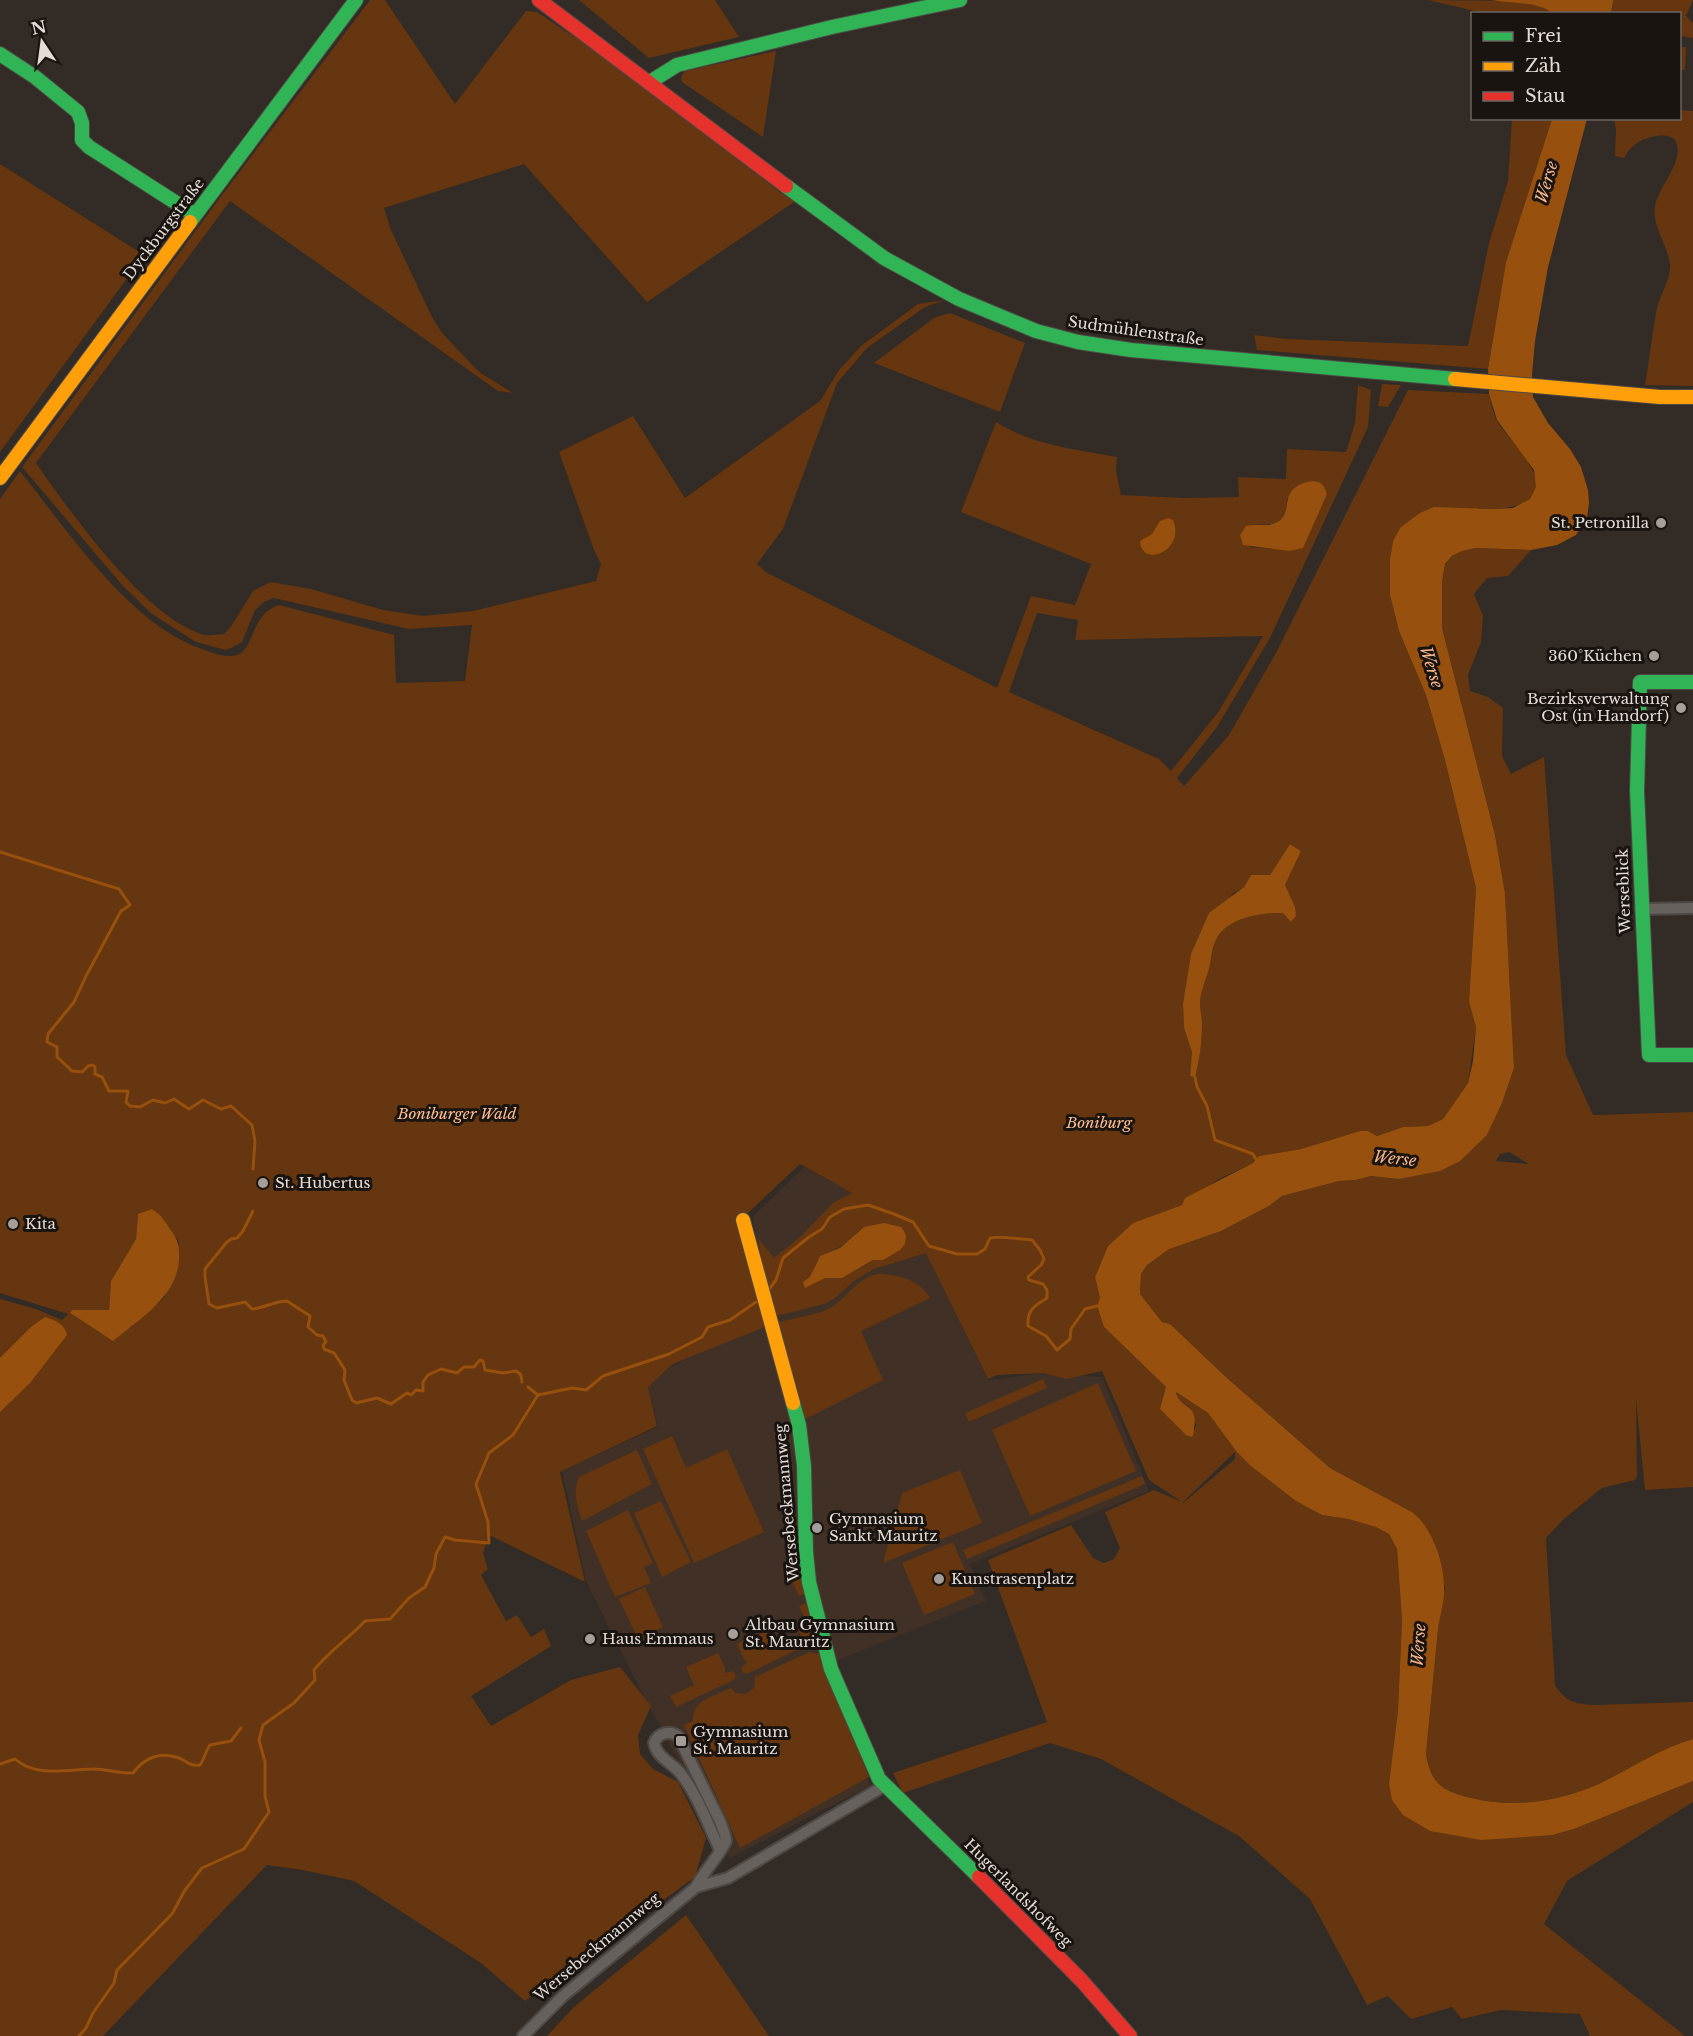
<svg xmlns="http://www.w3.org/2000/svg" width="1693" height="2036" font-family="'Libre Baskerville',serif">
<rect width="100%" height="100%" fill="#322b26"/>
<path fill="#413025" d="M804,1167l49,26 74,60 61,127 55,-7 59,4 47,114 -179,73 16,37 -160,64 44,121 -140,72 -104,-196 -40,-81 -24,-110 96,-44 -10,-41 26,-21 59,-28 36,-14 -16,-107z"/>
<path fill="#65360f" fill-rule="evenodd" d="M370,0h15l70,104 71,-93 11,1 72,48 172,133 16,7 -150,102 -123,-138 -140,44 7,22 41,87 10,16 37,39 34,21 -15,-2 -268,-190 -194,262c35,50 110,156 169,172 6,1 13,-1 19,-1l8,-9 21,-34 18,-9 40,7 72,21 40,6 50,-5 123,-30 5,-17 -7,-14 -35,-98 74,-36 52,82 135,-97 19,-31 22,-24 57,-42 27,-4 -20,7 -58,41 -30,35 -54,146 -26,35 10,9 230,115 34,-92 44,9 16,-41 -130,-52 35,-90c36,23 80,27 121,35l-1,13 5,25 64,3 54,-1 -1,-20 48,2 1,-30 59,3 9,-29 3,-38 13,5 -3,37 -98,211 -53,89 -40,51 7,8 45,-51 48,-84 131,-261 81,4c2,9 4,19 8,27 10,18 62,62 28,81 -15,7 -28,8 -45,6l-87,33 -3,18v36l9,36 27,64 19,65 31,128 -7,114 7,25 -8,56 -25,36 -15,7 -25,1 -26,9 -9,-5h-8l-59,18 -42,7 -6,7 -36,17 -35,25 -49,18 -25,23 -13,31 5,21 -3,8 7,21 62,60 28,44 2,-6 -6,-17 -12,-9 -2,-7 32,21 28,38 86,64 26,4 28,8 13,7 8,15 5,71 -4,90 -9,74 164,51 21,-6 119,-48v21l-126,79 -23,43 140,111 -1,1h-93l-10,-22 -79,-4 -39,9 -10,-12 -41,12 -23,-23 -21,9 -57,-106 -71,-63 -138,-77 -51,-16 -147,50 -10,-20 154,-51 -59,-162 83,-35 22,33 11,5 10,-4 6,-11 -15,-36 49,-22 28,12 -33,-22 -47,-109 -36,8 -22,-6 -47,2 -9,4 -62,-126 -52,16 -20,12 -20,18 -10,5 -52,13 -14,-79 16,20 26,-21 33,-34 19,-10 -52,-29 -53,50 20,107 -5,7 -89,36 -25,23 9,39 -97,46 25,110 -96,-47 -6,18 5,16 -7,6 25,46 11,-6 14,22 13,-8 7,17 -80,50 20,30 80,-46 49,-13 31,39 -13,29 2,19 13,15 25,13 28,56 -11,39 -170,124 -44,-38 -127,-82 -51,-11 -36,-5 -164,171h-103v-737l36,10 26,11 6,-6 -68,-21v-794l20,-28c48,60 111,156 185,179 11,4 20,8 32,5 18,-6 13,-41 42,-50l115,30 2,48 69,-2 7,-56 -63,4 -135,-31 -10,4 -9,8 -13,32 -9,5 -7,3 -30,-8 -44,-28 -29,-28 -101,-119 200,-272zM1312,481l-38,68 -24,-2v-22c23,-1 35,3 37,-26l13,-14zM1037,613l41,7 -3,20 188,-4 -44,75 -48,60 -12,-12 -150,-67zM1290,844l11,7 -16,34 -2,28c-21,0 -54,4 -66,25 -6,10 -5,20 -8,31 -3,11 -9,23 -9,35 0,6 2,12 2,19 0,18 -2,36 -7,54l-5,-2 2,-23 -8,-24 -1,-24 4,-22 45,-88 12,-7 7,-12h19zM138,1214l25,4 16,24 -14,55 -34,30 -29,7 -32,-21 2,-3h37l2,-29 25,-42zM864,1227l19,33h-10c-14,10 -30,19 -48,18l-10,-12c5,-14 16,-13 26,-20 8,-5 15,-13 23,-19zM1235,1452v7l-52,44v-1z
M579,0h136l24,37 -90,21z
M1428,0l111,1 7,4 8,8h-71z
M1613,0h80l-7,16 7,7v15l-13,-2v3v-25h-69z
M1680,47h6l-1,23h-3v4h-2z
M776,51l-13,86 -81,-55 -1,-5 4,-6z
M1680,110l13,1v275l-48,-1c4,-24 7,-49 11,-73 3,-16 15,-32 14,-48 -3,-21 -18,-36 -15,-58 3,-19 30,-45 21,-64 -4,-8 -16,-7 -24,-5 -14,3 -21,9 -28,21l-9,-2 1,-27 -2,-10 66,-1z
M1512,119h40l-46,143 -18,107 -231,-19 -3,-15 33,4 181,7 21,-103 19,-62z
M0,164l144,91 -144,197z
M950,313l75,30 -25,69 -126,-49 60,-45z
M1382,384l19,1 -13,22 -10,-1z
M1476,548l55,2 -23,26 -21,2 -13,16 9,22 -2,26 -13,33 2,16 18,6 15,11 -1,48 9,18 33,-17 22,298 27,60 100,-3v375l-48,3 -9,-90 1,76 -2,4 -33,8 -38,31 -18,19 9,147c11,17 18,18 38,20l100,-3v37c-32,9 -58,27 -88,42 -41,20 -89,28 -134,17 -29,-7 -40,-14 -45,-44l13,-137 6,-30 -33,-75 -82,-44 -103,-90 -57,-54 -8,-2 -22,-28 1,-20 6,-9 22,-17 52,-17 48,-25 13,-10 57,-15 17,-1 15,-4 28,3 88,-44 15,-32 12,-35 -9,-175 -10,-58 -53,-207v-46l3,-17 7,-9 10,-5zM1509,1152l20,12 -33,-3 4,-7z
M877,1274c19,-1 45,7 53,24l-69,33 22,49 -84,42 -24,-99c15,-4 42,-8 55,-15 17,-10 27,-30 47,-34z
M1043,1379l4,9 -78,34 -4,-9z
M1098,1383l38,88 -106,45 -38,-86z
M672,1436l14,32 41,-19 37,83 -70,31 -51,-114z
M637,1450l15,34 -70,37c-5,-16 -10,-28 -3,-44z
M960,1470l22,53 -99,40 19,-70z
M1142,1476l3,8 -178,75 -4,-9z
M661,1501l30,61 -29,15 -28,-64z
M628,1510l25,53 -9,4 7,16 -36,14 -29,-66z
M953,1542l22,52 -51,21 -22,-52z
M804,1566l5,26 -10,4 -11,-23z
M645,1587l18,40 -25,12 -19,-40z
M810,1601l9,38 -66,32 -7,3 -4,-2v-5l5,-5 -3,-3 -7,-15 31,-14 9,17 24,-11 -4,-10 9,-5 -7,-15z
M810,1652l11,3 48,122 -129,71 -56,-123 9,-4c-2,-21 22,-25 38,-33l5,5 10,1 8,-6 1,-11z
M718,1653l7,15v5l7,-2 4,4 -2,5 -58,27 -6,-11 24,-11 -8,-18z
M686,1915l83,121h-222l27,-29z"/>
<path fill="#97500d" d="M1492,0h121v1l-2,12 -57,1c-18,-14 -38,-9 -62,-14z
M1552,119h35l-39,148 -13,74 -3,33 1,23 15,26 22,26 11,18 7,23 1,13 -2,15 -11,17 -19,10 -26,5 -55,-2 -14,3 -10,5 -7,8 -3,18v46l53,207 10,58 9,175 -12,35 -15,32 -27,26 -20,10 -41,8 -28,-3 -15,4 -17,1 -57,15 -13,10 -48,25 -52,18 -22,16 -6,9 -1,20 22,28 8,2 57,54 103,90 82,44c20,15 32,50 32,75 1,13 -4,28 -6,42 -4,41 -8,83 -12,125 5,30 16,37 45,44 45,11 93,3 134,-17 30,-15 56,-33 88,-42v42l-119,48 -21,6 -72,5 -51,-9 -27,-16 -11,-15 -3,-16 9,-74 4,-90 -5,-71 -8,-15 -13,-7 -28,-8 -26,-4 -26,-14 -45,-35 -15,-15 -28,-38 -32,-21c3,17 23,11 18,36 0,3 0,6 -2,9l-6,-2 -26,-26 6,-22 -62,-60 -7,-21 3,-8 -5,-21 13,-31 25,-23 49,-18 3,-7 68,-35 6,-7 42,-7 59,-18h8l9,5 26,-9 25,-1 15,-7 25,-36 5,-22 3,-34 -7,-25 7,-114 -31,-128 -19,-65 -27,-64 -9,-36v-36l3,-18 8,-14 19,-14 14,-6 59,2 20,-1 17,-9 6,-12 -2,-17 -37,-50 -8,-26 -1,-25 18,-107z
M1312,481c10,1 12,4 15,13l-24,54 -14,3 -46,-6 -3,-10 6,-9c11,-3 23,2 33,-5 15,-11 -2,-34 33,-40z
M1168,518l5,2c13,30 -31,49 -33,21l12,-7 8,-13z
M1290,844l11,7 -16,34 10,22 1,9 -5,6 -8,-9c-21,0 -54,4 -66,25 -6,10 -5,20 -8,31 -3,11 -9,23 -9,35 0,6 2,12 2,19 0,18 -2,36 -7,54l-5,-1 2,-24 -8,-24 -1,-24 8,-50 18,-41 35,-26 7,-12h19z
M152,1209c10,6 15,15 21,24 5,8 6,13 6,22 1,40 -38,63 -66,86l-43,-28 2,-3h37l2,-29 25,-42 2,-25z
M884,1223l17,4 3,4 2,5 -1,8 -5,6 -17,10h-10l-31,18h-17l-20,10 -2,-6 7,-5 10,-21 20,-8 24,-21z
M45,1317c10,3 20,7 22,18l-37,48 -30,29v-54l31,-31z"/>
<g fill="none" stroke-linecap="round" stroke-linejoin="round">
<path stroke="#97500d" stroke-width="3" d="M0,852l119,37 11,16 -9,6 -36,67 -11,24 -26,32 -1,8 10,5v10l15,14 10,1 6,-6 5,-1 2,2v7l7,3 7,14h19l-2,11 4,4 10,1 13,-7 12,3 9,-4 15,10 14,-9 18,9 10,-3 21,19 3,16 -2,28
M1195,1077l2,10 10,19 8,34 38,14 5,9
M253,1211l-10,20 -6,7 -6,1 -5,4 -21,26v8l4,27 8,4 28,-6 7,7c13,-1 22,-8 35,-8l23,15 -2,11 9,8 6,1 3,6 -3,3 1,4 10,4 11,17 -1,10 8,20 4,3 21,-5 14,6 16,-11 4,2 5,-5 7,1v-9l5,-7 13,-6 16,4 7,-6h10l6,-7 3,1 2,9 18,3 13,-2 5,4 1,7
M770,1288l6,-8 7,-22 26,-21 13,-8 8,-12 14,-8 24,-4 26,9 19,8 16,24 28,8h20l8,-5 5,-11c7,-2 32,1 42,2l8,10 4,9 -3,6 -13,12 1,3 14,4 4,6v8c-13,8 -20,12 -19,28l18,10 11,14 13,-11 1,-10 14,-20 16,-4
M528,1387l10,8
M0,1764l15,-5c20,18 51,11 76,10 14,-1 28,5 42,4 11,-15 27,-22 46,-15 10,4 9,8 21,7 5,-7 5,-13 10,-20l21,-4 10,-13
M79,2036l7,-8 7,-15 21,-30 3,-13 55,-56 13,-24 17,-22 42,-19 25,-37 -4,-16v-34l-6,-22 4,-15 31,-22 21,-23 -1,-10c15,-19 35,-32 51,-49l25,-2 19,-21 16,-11 9,-19 2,-14 9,-17 10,3 34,3 -1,-21 -12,-38 13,-31 24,-18 25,-40 34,-7 14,2 17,-14 66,-22 33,-17 6,-10 22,-7 26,-18"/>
<g stroke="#4e4844" stroke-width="14">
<path id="street" d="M1641,909l52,-1
M696,1887c5,-12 29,-39 30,-46 0,-6 -4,-14 -6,-20l-42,-85c-9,-6 -20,-3 -24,7 3,15 19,20 27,31 17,22 27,51 39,76
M523,2036l40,-40 133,-109 32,-9 156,-92"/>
</g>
<g stroke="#4e4844" stroke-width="16">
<path id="fast" d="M0,54l35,23 43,35 4,11v17l7,7 106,68
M650,82l27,-17 155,-38 128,-27
M786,186l98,72 75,41 77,32 42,11 53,8 324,29
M190,222l166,-222
M1693,682h-53l-3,109 12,264h44
M793,1403l6,22 5,41 2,86 3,30 22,87 48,110 100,98"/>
</g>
<g stroke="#4e4844" stroke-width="16">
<path id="slow" d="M1455,379l205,18h33
M0,478l190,-256
M743,1220l50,183"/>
</g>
<g stroke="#4e4844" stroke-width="16">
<path id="jam" d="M539,0l247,186
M979,1877l103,104 48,55"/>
</g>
<use href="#street" stroke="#66615d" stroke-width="10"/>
<use href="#fast" stroke="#30b455" stroke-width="14"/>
<use href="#slow" stroke="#ff9f0a" stroke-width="14"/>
<use href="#jam" stroke="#e5322d" stroke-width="14"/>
</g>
<g fill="#a69e99" stroke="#1a1410" stroke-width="2">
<circle cx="1661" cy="523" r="6"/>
<circle cx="1654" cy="656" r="6"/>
<circle cx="1681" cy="708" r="6"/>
<circle cx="263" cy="1183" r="6"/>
<circle cx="13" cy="1224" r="6"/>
<circle cx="817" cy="1528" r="6"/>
<circle cx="939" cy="1579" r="6"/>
<circle cx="733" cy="1634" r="6"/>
<circle cx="590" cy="1639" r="6"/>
<rect x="675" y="1735" width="12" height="12" rx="3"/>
</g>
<g text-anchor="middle" stroke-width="6" stroke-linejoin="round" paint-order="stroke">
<g font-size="15" fill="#e4dcd7" stroke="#1a1410">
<text transform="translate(164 229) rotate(-53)" y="5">Dyckburgstraße</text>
<text transform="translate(1136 331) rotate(8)" y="5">Sudmühlenstraße</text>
<text transform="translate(1624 891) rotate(-92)" y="5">Werseblick</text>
<text transform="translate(787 1503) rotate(-95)" y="5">Wersebeckmannweg</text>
<text transform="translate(1018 1893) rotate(45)" y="5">Hugerlandshofweg</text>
<text transform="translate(597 1947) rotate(-40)" y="5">Wersebeckmannweg</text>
</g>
<g font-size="15" fill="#e4dcd7" stroke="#1a1410" text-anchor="start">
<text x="1649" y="528" text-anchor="end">St. Petronilla</text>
<text x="1642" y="661" text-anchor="end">360°Küchen</text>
<text x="1669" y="704" text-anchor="end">Bezirksverwaltung<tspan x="1669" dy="17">Ost (in Handorf)</tspan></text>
<text x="275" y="1188">St. Hubertus</text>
<text x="25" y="1229">Kita</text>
<text x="829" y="1524">Gymnasium<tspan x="829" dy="17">Sankt Mauritz</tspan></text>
<text x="951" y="1584">Kunstrasenplatz</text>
<text x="745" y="1630">Altbau Gymnasium<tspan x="745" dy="17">St. Mauritz</tspan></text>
<text x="602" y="1644">Haus Emmaus</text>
<text x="693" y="1737">Gymnasium<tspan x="693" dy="17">St. Mauritz</tspan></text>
</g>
<g font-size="15" font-style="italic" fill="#febe92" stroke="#1a1410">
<text x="457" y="1119">Boniburger Wald</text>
<text x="1099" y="1128">Boniburg</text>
</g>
<g font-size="16" font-style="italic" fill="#f7b78c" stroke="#1a1410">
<text transform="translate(1546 182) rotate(-74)" y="6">Werse</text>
<text transform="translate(1432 667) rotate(73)" y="6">Werse</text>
<text transform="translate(1395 1158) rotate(6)" y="6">Werse</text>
<text transform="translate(1418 1645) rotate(-86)" y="6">Werse</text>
</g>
</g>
<rect x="1471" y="12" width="210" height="108" fill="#1a1410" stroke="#6b6460" stroke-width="1.5"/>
<rect x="1483" y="32" width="30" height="9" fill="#30b455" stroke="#6b6460" stroke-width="1.5"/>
<text x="1525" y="42" font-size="18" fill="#e4dcd7">Frei</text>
<rect x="1483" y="62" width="30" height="9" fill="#ff9f0a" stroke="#6b6460" stroke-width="1.5"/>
<text x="1525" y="72" font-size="18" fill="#e4dcd7">Zäh</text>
<rect x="1483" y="92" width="30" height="9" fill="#e5322d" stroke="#6b6460" stroke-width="1.5"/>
<text x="1525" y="102" font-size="18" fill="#e4dcd7">Stau</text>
<g transform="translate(42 42) rotate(347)" stroke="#1a1410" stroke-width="4.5" paint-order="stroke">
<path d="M0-4.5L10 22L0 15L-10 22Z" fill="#e4dcd7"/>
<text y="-9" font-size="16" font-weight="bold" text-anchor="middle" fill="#e4dcd7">N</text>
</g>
</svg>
